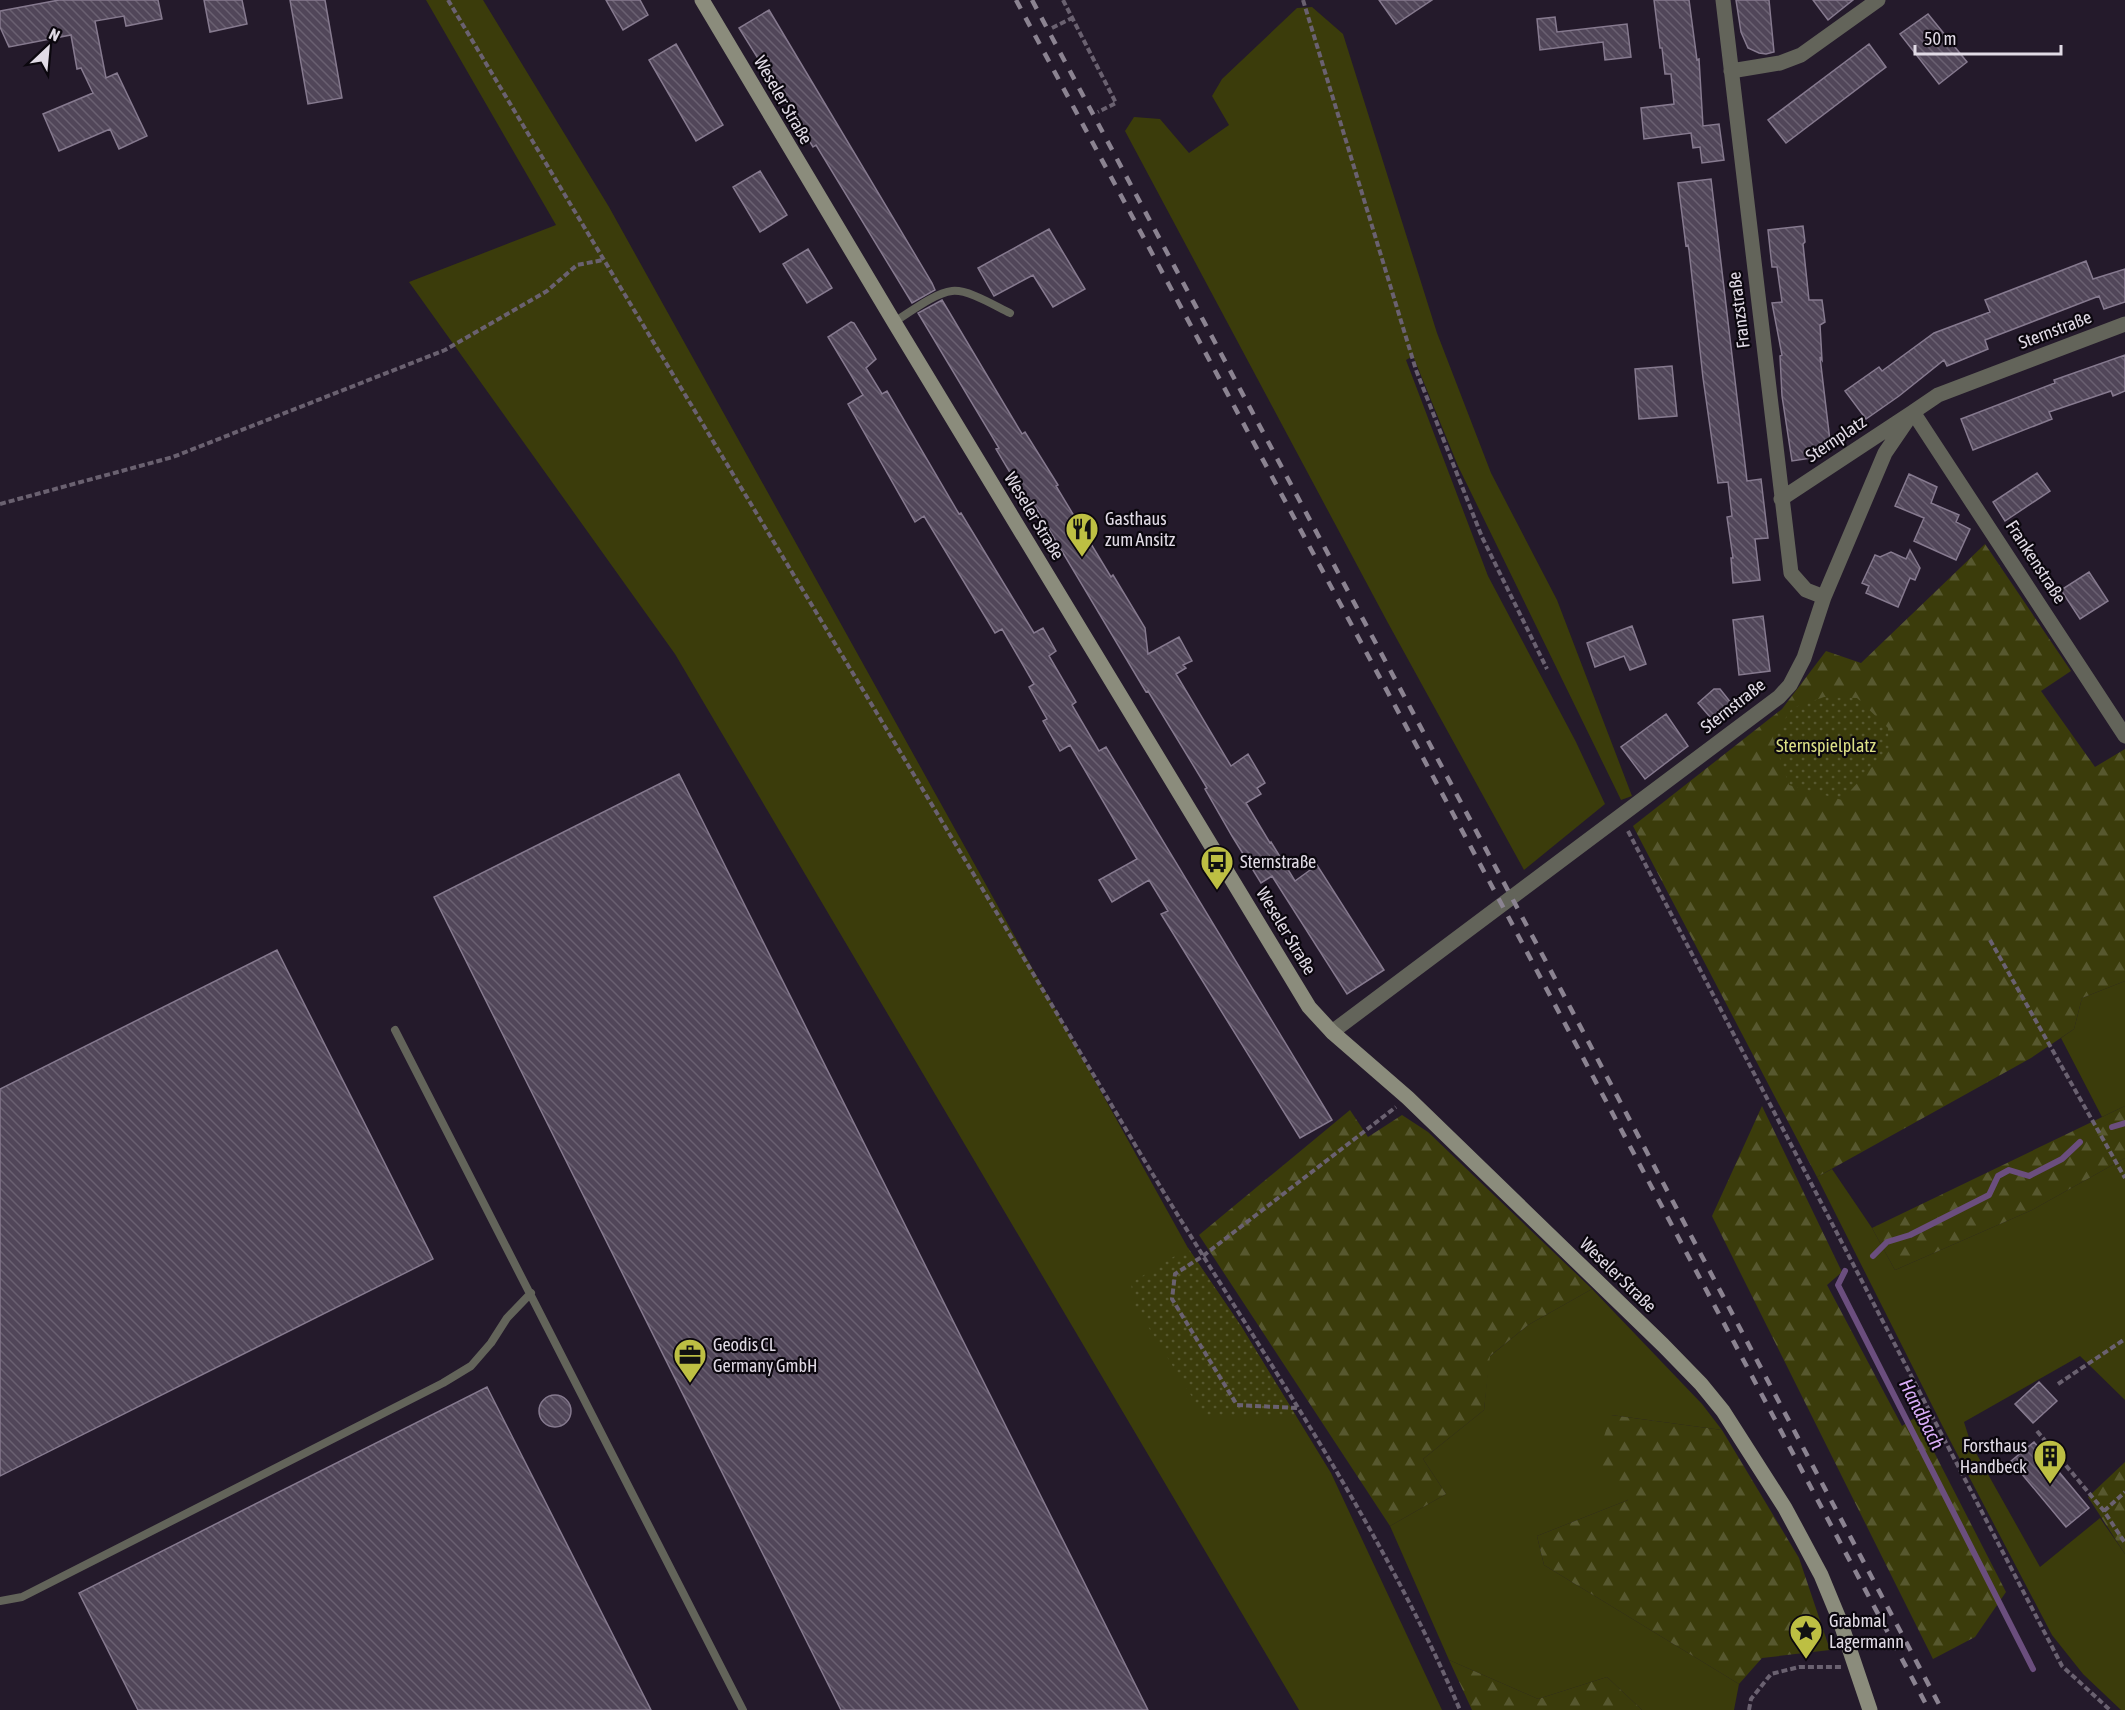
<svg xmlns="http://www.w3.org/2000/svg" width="2125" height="1710" font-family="'Asap Condensed',sans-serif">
<defs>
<pattern id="forest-firs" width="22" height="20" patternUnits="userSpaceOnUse" patternTransform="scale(1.5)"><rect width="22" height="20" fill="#3b3c0b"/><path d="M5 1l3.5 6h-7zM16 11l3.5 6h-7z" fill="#57582f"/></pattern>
<pattern id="park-dots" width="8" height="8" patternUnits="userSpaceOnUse" patternTransform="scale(1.5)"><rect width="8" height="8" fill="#3b3c0b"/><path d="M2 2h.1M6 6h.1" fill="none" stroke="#57582f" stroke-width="1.8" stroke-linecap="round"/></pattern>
<pattern id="building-back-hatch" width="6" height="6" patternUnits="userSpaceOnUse" patternTransform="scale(1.5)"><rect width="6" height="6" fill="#514659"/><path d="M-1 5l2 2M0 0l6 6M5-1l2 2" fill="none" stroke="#6a6071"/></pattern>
</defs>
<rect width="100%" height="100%" fill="#241a2b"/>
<path fill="#3b3c0b" d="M426,0h57l126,207 579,1041 53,78 90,147 111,237h-143l-624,-1056 -266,-372 147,-57z
M1312,7l31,27 94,299 54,140 66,127 75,196 -11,4 -163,-334 -45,-110 -7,4 82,216 88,166 29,62 -81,66 -136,-247 -263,-492 9,-14 26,2 29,34 40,-28 -17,-29 10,-17 75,-71z
M2125,981v125l-23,11 -41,-79 13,-9 8,-31z
M2125,1158v242l-45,-44 -116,66 7,22 69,123 60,-49 25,36v156h-4l-38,-36 -31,-39 -109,-208 -126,-250 15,-8 40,59 23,42 137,-60z
M1592,1289l110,115 20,26 -111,-15 17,85 -91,36 7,29 195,119 -5,26h-92l-35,-33 -69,22 -89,-39 -59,-134 56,-32 -23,-35 61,-49 5,-53 39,-32z"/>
<path fill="url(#forest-firs)" d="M1985,544l86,127 -30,20 54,76 30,-18v232l-43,17 -8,31 -43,29 -214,119 -184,-351 149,-117 44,-58 35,12z
M1762,1106l80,166 -15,13 75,141 14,-9 90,175 -31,45 -42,22 -221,-443z
M2125,1106v52l-93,52 -137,60 -23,-42z
M1350,1110l18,27 34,-22 26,17 164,157 -64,36 -38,31 -6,54 -61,49 23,35 -56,32 -191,-291z
M1611,1415l111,15 77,128 31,92 -68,8 -23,26 -195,-119 -7,-29 91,-36 -32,-39z
M2125,1462v92l-37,-57z
M1449,1660l89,39 69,-22 35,33h-170z"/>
<path fill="url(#park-dots)" d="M1824,697l33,1 31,30 1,20 -47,52 -53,-15 -16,-47 19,-30z
M1188,1248l53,78 55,90h-92l-70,-112 -3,-21z"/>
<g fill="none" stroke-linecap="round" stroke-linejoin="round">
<path stroke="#6b4e7e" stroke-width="6" d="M2112,1127l13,-4
M1873,1256l14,-14 23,-7 79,-40 9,-19 11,-6 20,6 33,-17 18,-17
M1845,1271l-7,14 195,384"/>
</g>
<path fill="url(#building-back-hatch)" stroke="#867a8f" stroke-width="1.5" d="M59,0h99l4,19 -36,7 -2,-10 -29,5 11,57 11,-5 30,63 -28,13 -9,-20 -51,22 -16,-37 50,-21 -12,-25 -4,1 -6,-34 -62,12 -9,-20v-16z
M204,0h38l5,24 -37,8z
M290,0h35l17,98 -34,6z
M606,0h34l8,15 -25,15z
M1379,0h53l-36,24z
M1654,0h35l8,60 2,-1 4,67 16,-2 5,36 -22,3 -2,-16 -7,1 -2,-15 -47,6 -3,-31 33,-4 -3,-30h-6l-3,-26h-2z
M1736,0h33l5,52 -8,2 -7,-1 -11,-5 -7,-16z
M1813,0h40l-25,20z
M769,10l163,273 3,7 -23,13 -96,-158 -3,2 -74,-119z
M1928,14l39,48 -28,22 -39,-50z
M1555,17l2,15 70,-8 4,33 -26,3 -2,-18 -63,8 -3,-31z
M676,44l47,81 -27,16 -47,-81z
M1869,44l17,23 -100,76 -18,-23z
M760,171l27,44 -27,17 -27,-45z
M1711,179l36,302 14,-2 7,59 -13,1 5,41 -27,3 -2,-25h2l-6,-41 5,-1 -4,-34 -10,1 -15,-105 -14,-128 -1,-5 -2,1 -8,-63z
M1803,226l2,16 -2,2 6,56h13l3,22 -5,3 2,35 -2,-3 10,84 -19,17 -19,3 -10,-65 -2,-40 2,-1 -10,-52 10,-1 -5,-35h-5l-4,-37z
M1049,229l36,60 -32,18 -20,-32 -39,21 -16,-28z
M808,249l24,39 -25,15 -24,-39z
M2086,261l7,18 32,-10v33l-21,7 -5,-13 -114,44 3,9 -41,17 -3,-6 -45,36 -33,23 -21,-28 34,-24 3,4 52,-38 56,-21 -5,-12z
M942,300l80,134 3,-2 33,53 -2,1 55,91 2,-2 32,53 3,26 31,-17 13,24 -9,4 3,3 -10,6 55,92 17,-12 17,29 -8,5 4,6 -15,9 24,40 1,-1 24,39 22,-16 67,105 -37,24 -75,-118 -11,7 -29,-47 -27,-47 2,-1 -59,-97 -2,1 -114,-191 -4,2 -32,-54 3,-1 -81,-135z
M851,322l3,1 22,36 -10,9 16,26 5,-3 72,123 2,-1 73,120 9,-5 13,23 -7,5 27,46 -4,3 27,46 7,-4 226,373 -32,18 -139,-224 7,-3 -19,-31 -37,22 -7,-12 -6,-10 38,-21 -67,-114 -10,6 -17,-30 4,-2 -18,-32 5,-3 -32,-55 -7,4 -71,-117 -9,6 -67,-118 15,-9 -35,-58z
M2125,355v36l-12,5 -2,-5 -62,21 3,7 -79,31 -12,-31 94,-36 -1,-3z
M1672,366l5,50 -38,3 -4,-50z
M2037,473l13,18 -45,30 -12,-19z
M1909,474l28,13 -6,16 28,12 -3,7 14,7 -14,31 -42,-19 10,-23 -29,-12z
M1910,550l10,18 -5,12 -5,-2 -12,29 -32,-14 3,-7 -7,-3 13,-28 5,2 11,-5 15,7z
M2089,572l19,29 -28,18 -19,-29z
M1763,616l7,55 -31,4 -6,-55z
M1632,626l14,38 -16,6 -6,-14 -29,11 -8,-24z
M1714,689h6l15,19 -19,16 -18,-21z
M1666,714l22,32 -43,33 -24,-32z
M679,774l469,936h-307l-407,-813z
M277,950l156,309 -433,217v-387z
M2039,1382l18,19 -24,22 -18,-19z
M487,1387l164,323h-513l-59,-117z
M539 1411a16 16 0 1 1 32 0a16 16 0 1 1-32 0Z
M2034,1442l55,66 -23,19 -55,-66z"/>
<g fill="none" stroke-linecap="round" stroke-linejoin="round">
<path stroke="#6a6170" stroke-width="4" stroke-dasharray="6 3" stroke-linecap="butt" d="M448,0c229,383 461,764 689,1148 110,185 238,363 323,562
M1063,0l53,103 -18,9
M1303,0l113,370 66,167 65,132
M1052,28l20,-10
M0,504l173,-47 272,-107 102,-59 30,-26 26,-5
M1628,831l434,835 48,44
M1990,940l135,238
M2058,1384l67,-45
M1297,1408l-60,-3 -65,-106 3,-25 28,-18 193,-149
M2037,1431l67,80 21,32
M2104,1511l21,-19
M1749,1710l2,-11 20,-25 28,-7h42"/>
<path stroke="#63645a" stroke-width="8" d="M894,322c15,-9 40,-29 58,-31 16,-2 43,15 58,22
M395,1030l348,680
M0,1601l22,-4 421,-214 28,-17 20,-23 16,-25 24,-25"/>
<path stroke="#63645a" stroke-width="15" d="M1723,0l68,573 15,17 18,7
M1731,71l49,-8 21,-8 77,-55
M1781,499l132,-87 212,324
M1332,1032l447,-335 11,-12 14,-27 20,-61 61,-144 28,-41 25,-17 187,-71"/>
<path stroke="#8b8c7c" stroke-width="15" d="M702,0l192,322 415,685 23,25 76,66 255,247 38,39 22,27 62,97 36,67 19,46 30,89"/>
<path stroke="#8b8391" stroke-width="4.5" stroke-dasharray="10 10" stroke-linecap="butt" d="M1016,0l486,905 427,805
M1032,0l511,956 399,754"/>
</g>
<defs>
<g id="restaurant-pin" transform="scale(1.725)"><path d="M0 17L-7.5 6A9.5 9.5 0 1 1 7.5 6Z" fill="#bdbf43" stroke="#0b070e"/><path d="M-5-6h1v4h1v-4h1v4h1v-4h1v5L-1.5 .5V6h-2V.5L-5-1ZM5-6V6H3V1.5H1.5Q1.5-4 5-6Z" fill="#111"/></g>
<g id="bus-pin" transform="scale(1.725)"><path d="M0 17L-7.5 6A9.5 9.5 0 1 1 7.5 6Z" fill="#bdbf43" stroke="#0b070e"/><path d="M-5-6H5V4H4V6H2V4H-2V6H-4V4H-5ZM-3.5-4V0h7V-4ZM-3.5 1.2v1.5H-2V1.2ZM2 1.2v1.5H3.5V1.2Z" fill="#111"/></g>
<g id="office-pin" transform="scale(1.725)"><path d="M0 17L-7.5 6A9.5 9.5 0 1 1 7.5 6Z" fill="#bdbf43" stroke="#0b070e"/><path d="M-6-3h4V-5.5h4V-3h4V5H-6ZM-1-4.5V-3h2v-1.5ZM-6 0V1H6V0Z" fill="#111"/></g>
<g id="building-pin" transform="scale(1.725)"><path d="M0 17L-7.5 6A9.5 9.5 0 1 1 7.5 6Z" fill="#bdbf43" stroke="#0b070e"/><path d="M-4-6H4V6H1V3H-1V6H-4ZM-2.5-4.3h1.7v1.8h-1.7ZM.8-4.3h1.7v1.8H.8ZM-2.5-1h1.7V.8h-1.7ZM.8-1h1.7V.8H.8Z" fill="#111"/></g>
<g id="sight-pin" transform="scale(1.725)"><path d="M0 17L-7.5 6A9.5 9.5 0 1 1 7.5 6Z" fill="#bdbf43" stroke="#0b070e"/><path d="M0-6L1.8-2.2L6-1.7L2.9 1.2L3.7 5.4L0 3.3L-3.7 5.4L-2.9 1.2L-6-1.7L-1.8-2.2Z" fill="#111"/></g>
</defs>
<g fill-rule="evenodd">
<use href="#restaurant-pin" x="1082" y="529"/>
<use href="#bus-pin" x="1217" y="862"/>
<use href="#office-pin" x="690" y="1355"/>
<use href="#building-pin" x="2050" y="1456"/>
<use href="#sight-pin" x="1806" y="1631"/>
</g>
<g text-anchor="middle" stroke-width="4.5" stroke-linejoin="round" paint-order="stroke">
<g font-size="18" fill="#e1dbe6" stroke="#0b070e">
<text transform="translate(783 100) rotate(60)" y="6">Weseler Straße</text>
<text transform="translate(1739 310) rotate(-97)" y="6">Franzstraße</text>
<text transform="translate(2055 330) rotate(-21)" y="6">Sternstraße</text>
<text transform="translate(1836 439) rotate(-34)" y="6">Sternplatz</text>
<text transform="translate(1034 516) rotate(59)" y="6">Weseler Straße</text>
<text transform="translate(2036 562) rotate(57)" y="6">Frankenstraße</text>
<text transform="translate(1733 706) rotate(-38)" y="6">Sternstraße</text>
<text transform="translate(1286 931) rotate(59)" y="6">Weseler Straße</text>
<text transform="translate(1618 1275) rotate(44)" y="6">Weseler Straße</text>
</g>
<g font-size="18" fill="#e1dbe6" stroke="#0b070e" text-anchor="start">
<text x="1105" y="525">Gasthaus<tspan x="1105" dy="21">zum Ansitz</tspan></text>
<text x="1240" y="868">Sternstraße</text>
<text x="713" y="1351">Geodis CL<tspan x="713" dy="21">Germany GmbH</tspan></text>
<text x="2027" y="1452" text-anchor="end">Forsthaus<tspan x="2027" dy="21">Handbeck</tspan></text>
<text x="1829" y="1627">Grabmal<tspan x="1829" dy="21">Lagermann</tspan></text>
</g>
<g font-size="18" fill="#dde087" stroke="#0b070e">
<text x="1826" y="752">Sternspielplatz</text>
</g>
<g font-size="20" font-style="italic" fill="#d9acf7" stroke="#0b070e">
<text transform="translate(1922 1414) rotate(63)" y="7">Handbach</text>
</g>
</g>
<g transform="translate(48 48) rotate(26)" stroke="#0b070e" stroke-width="4.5" paint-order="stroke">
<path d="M0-4.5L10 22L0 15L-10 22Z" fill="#e1dbe6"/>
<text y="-9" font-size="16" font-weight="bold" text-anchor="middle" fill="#e1dbe6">N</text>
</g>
<path d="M1915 45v9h146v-9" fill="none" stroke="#e1dbe6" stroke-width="3"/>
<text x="1924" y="45" font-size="18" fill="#e1dbe6" stroke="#0b070e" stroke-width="4.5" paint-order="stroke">50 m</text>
</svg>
